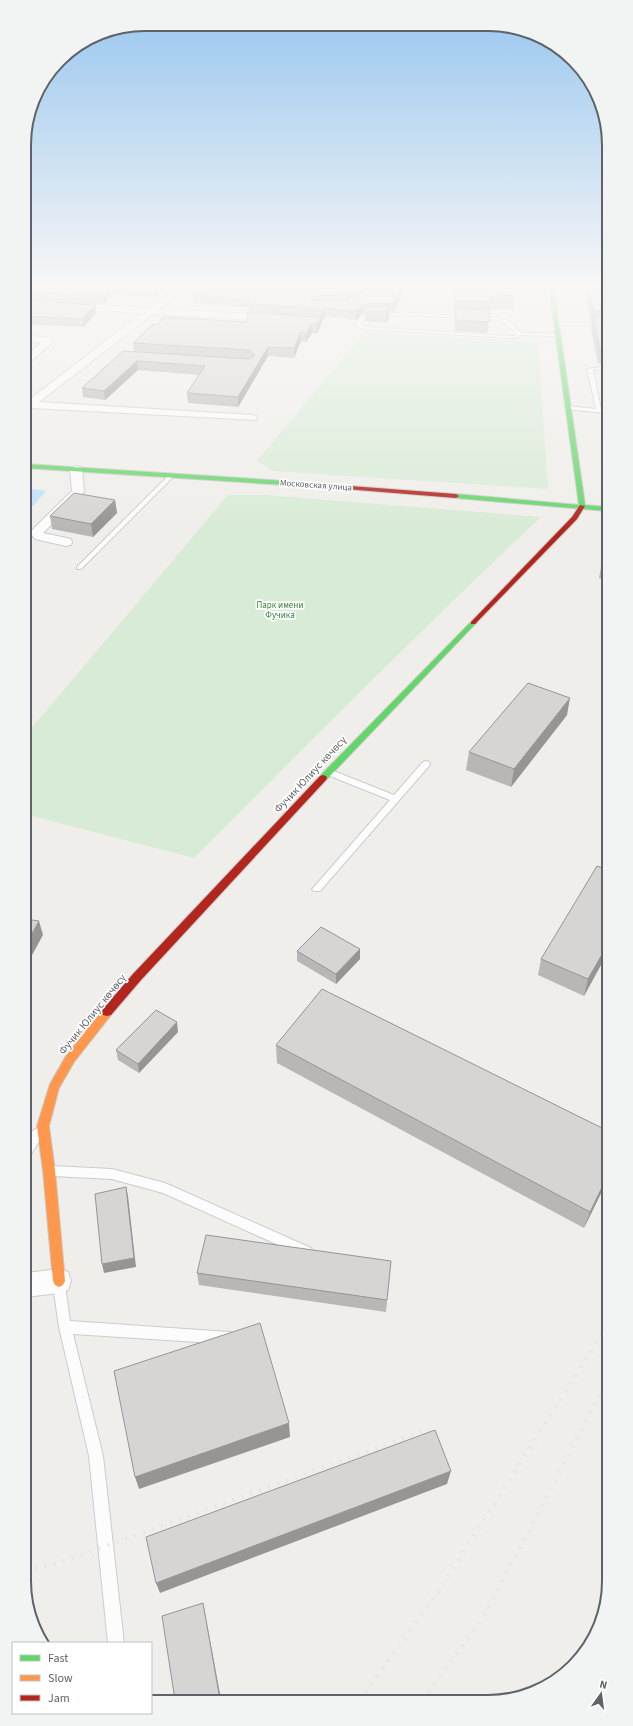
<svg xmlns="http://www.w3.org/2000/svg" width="633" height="1726" font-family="'Source Sans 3',sans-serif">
<rect width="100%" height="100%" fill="#efeeea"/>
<path fill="#d8ebd6" d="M365,332l173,10 10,147 -274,-18 -17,-10z
M228,495h37l276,22c-119,111 -232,226 -347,341l-169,-44v-78z"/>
<path fill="#bfe0f9" d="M25,488l21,3 -15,17 -6,-1z"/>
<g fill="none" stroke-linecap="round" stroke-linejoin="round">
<g stroke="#cbcccc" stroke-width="2">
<path id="lane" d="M400,288h20l-18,22 6,3 92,5 9,3 12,12 36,1 2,1 -2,1 -36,-1 -5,3h-7l-142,-9 -10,-2 -2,-2v-2l9,-9 36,-1 -2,-3 16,-20zM407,315l92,5 6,3 12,11 -2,2h-6l-142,-9 -7,-3 7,-8z
M511,288h4l4,24 -4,-1z
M535,288h18v1l-2,1z
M556,322l46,2 2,1 -2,1 -48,-2z
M607,366v2l-14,2 8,39h6v4l-42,-4v-2l2,-1 29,3 -9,-40z
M170,474l5,1 -94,94h-4v-2z
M426,761l3,1 1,2 -1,2 -109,125h-6l-2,-2 2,-2 76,-87 -65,-26 -1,-2 1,-2h6l63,25 29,-33z
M38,1128l4,2 2,3 -14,23 -4,1c0,-11 0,-25 12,-29z
M52,1166l60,3 53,14 146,65 2,4 -2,4 -4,2 -144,-65 -51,-14 -60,-3 -4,-1 -2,-4 2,-4z
M59,1279l4,2 2,4 5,36 159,11 5,1 1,5 -1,5 -5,1 -156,-10 30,122 21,187h-16l-19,-187 -30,-129 -6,-42 2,-4z"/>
</g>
<g stroke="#cbcccc" stroke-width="2">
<path id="street" d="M175,288h10l-26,21 112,6 5,3 -5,3 -118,-7 -114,88 213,13 4,1 1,2 -1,2 -225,-12 -6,3v-8l117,-90 -117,-6v-6l124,7z
M25,335l24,3 5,3 -26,23 -3,1v-8l16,-14 -16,-2z
M76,466l4,1 2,2 2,23 -41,41 28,6 1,3 -1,3 -5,1 -31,-7 -5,-6 2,-3 40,-39 -2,-22 2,-2z
M59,1269l9,3 3,9 -3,9 -9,3 -33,4v-24z"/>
</g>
<g stroke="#cacacb" stroke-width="2">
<path id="fast" d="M549,288l58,1v2l-53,-1 31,215 22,2v4l-151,-13 -3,-2 3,-2 123,11z
M25,464l260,17 3,2 -3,2 -260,-17z
M473,621l4,2 -2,1 -149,156h-6l-1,-2 1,-2 151,-154z"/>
</g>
<g stroke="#cacacb" stroke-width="2">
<path id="slow" d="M107,1008l4,1 1,3 -1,3 -37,47 -15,26 -10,38 6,45 10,110 -2,4 -4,2 -4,-2 -2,-4 -10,-110 -6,-45 13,-42 16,-28 37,-47z"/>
</g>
<g stroke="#cacacb" stroke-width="2">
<path id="jam" d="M285,481l171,13 3,2 -3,2 -173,-14 -1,-1z
M580,505l5,1 -8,13 -102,105h-4v-2l101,-105z
M323,775l3,1 1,2 -1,2 -185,200 -30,35 -4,1 -4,-1 -1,-3 1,-3 30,-35 187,-198z"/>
</g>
<use href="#lane" fill="#fdfcfc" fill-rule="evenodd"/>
<use href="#street" fill="#fdfcfc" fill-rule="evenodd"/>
<use href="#fast" fill="#63d668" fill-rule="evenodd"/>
<use href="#slow" fill="#ff974d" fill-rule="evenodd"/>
<use href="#jam" fill="#b3261e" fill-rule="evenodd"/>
<path stroke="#e4e4e4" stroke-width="4.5" stroke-dasharray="1.5 8" stroke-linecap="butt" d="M26,1570l27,-5 376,-136
M360,1700l81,-112 167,-263
M423,1700l60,-82 125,-238"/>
</g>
<path fill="#b8b7b5" d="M24,288h142l-12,10 -42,-4 -8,10 -79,-4z
M197,288h208v2l-12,22h-3l-1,5 -3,6 -21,-2v-9h-1l-8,8 -31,-4 -2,4 -1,-1v4l-5,10h-5l-6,9 -5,-1 -7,17 -26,-2 -30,51 -50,-4 -1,-10 12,-18 -61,-5 -33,30 -22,-3 -1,-9 52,-36 -1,-9 25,-18 89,-3 2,-9v-5l-56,-6 -1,-8z
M453,288h60l2,8 -2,13h-23l-3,24 -32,-2v-17h-1z
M587,288h20v75h-9l-7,-34 1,-7h-1l-5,-28z
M25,300l70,5 1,8 -12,14 -59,-3z
M115,500l2,13 -24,24 -41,-8 -2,-13z
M607,560v21l-8,-3 2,-11z
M567,715l-56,72 -45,-17 3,-18z
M608,870v82l-24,44 -46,-21 3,-16z
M297,951l63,8 -24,25 -39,-23z
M178,1032l-39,41 -21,-13 -2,-10z
M276,1045l332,86v48l-24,49 -307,-165z
M391,1261l-5,51 -187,-27 -2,-12z"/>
<path fill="#969594" d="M109,288h2l1,6 -8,10 -2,-8z
M156,288h10l-12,10 -1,-8z
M358,288h14l-27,16v-9z
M402,288h3v2l-12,22v-8z
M314,296v8l-3,-6z
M364,304v8l-8,8v-9z
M95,305l1,8 -12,14 -2,-8z
M390,306l-1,11 -3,6v-11z
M325,308v8l-2,4v-8z
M322,314v9l-5,10v-9z
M312,324v9l-6,9v-9z
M301,332v9l-7,17v-10z
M268,347v9l-30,51v-10z
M137,361l1,9 -33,30 -1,-9z
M27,384l2,11 -4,3v-12z
M115,500l2,13 -24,24 -2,-13z
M570,698l-3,17 -56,72 3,-18z
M39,921l4,14 -18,33v-22z
M608,944v8l-24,44 4,-17z
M360,949v10l-24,25v-10z
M177,1022l1,10 -39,41 -1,-9z
M608,1175v4l-24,49 6,-16z
M126,1187l2,9 8,71 -32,6 -2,-9z
M289,1423l1,14 -151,52 -4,-12z
M451,1471l-4,13 -287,109 -4,-10z
M203,1603l1,5 17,91 -3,1h-14z"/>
<path fill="#d6d5d3" stroke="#969594" d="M24,288h85l-7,8 -78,-4z
M135,288h21l-3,2z
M197,288h161l-13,7 -31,1 -3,2 1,2 21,2 17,-2 20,-12h32l-9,16h-29l-8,7 -31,-3 -2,4 -6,-4 -68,-4v-4l-57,-6z
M455,288h58l2,8 -23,-1 -1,7 -36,-2z
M588,288h19v24l-14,-1z
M25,300l70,5 -13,14 -57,-3z
M390,306l-4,6 -21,-2 3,-3z
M455,308l35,2 -1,12 -33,-2z
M248,312l69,5 5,-3 -5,10h-5l-6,9 -5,-1 -7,16 -26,-1 -30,50 -51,-4 18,-27 -68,-5 -33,30 -22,-3 41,-37 126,8 6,-4 -6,-5 -116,-7 20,-19 5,1 5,-8 84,5z
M593,316l14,1v35l-7,-1 -7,-33z
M74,493l41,7 -24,24 -41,-8z
M607,560v9l-6,-2z
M528,683l42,15 -56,71 -45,-17z
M597,866l11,4v74l-20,35 -47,-20z
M25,919l14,2 -14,25z
M321,927l39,22 -24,25 -39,-23z
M322,989l286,142v44l-18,37 -314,-167z
M156,1010l21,12 -39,42 -22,-14z
M126,1187l8,71 -32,6 -7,-70z
M206,1235l185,26 -4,39 -190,-27z
M260,1323l29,100 -154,54 -21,-106z
M435,1430l16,41 -295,112 -10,-46z
M203,1603l16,91 -15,6h-29l-13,-84z"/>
<linearGradient id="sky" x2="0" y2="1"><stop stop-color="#97c6ef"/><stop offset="0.54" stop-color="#f8f7f6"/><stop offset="1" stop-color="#f8f7f6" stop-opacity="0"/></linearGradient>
<rect width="633" height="530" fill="url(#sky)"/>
<g text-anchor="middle" stroke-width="3.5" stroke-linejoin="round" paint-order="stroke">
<g font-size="9" fill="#5f6368" stroke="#fff">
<text transform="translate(316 485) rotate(4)" y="3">Московская улица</text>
</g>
<g font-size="9" fill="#348238" stroke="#fff">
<text x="280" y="608">Парк имени<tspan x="280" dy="10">Фучика</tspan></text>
</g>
<g font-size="11" fill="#5f6368" stroke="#fff">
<text transform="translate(310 774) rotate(-47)" y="4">Фучик Юлиус көчөсү</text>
<text transform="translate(92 1014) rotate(-51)" y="4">Фучик Юлиус көчөсү</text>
</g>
</g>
<path d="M0 0H633V1726H0ZM145 31H488A114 114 0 0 1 602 145V1581A114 114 0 0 1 488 1695H145A114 114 0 0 1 31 1581V145A114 114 0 0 1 145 31Z" fill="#f2f3f3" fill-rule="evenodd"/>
<path fill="none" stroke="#5f6368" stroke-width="2" d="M145 31H488A114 114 0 0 1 602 145V1581A114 114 0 0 1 488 1695H145A114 114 0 0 1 31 1581V145A114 114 0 0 1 145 31Z"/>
<rect x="12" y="1642" width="140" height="72" fill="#ffffff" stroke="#bfc1c3"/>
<rect x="20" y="1655" width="20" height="6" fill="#63d668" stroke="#bfc1c3"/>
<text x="48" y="1662" font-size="12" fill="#5f6368">Fast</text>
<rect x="20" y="1675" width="20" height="6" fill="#ff974d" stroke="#bfc1c3"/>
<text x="48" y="1682" font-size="12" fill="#5f6368">Slow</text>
<rect x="20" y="1695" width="20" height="6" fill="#b3261e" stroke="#bfc1c3"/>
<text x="48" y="1702" font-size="12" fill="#5f6368">Jam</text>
<g transform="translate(601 1694) rotate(14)" stroke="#ffffff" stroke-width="3" paint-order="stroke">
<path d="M0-3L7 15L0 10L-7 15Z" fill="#5f6368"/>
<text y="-6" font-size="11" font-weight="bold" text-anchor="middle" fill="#5f6368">N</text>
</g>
</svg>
